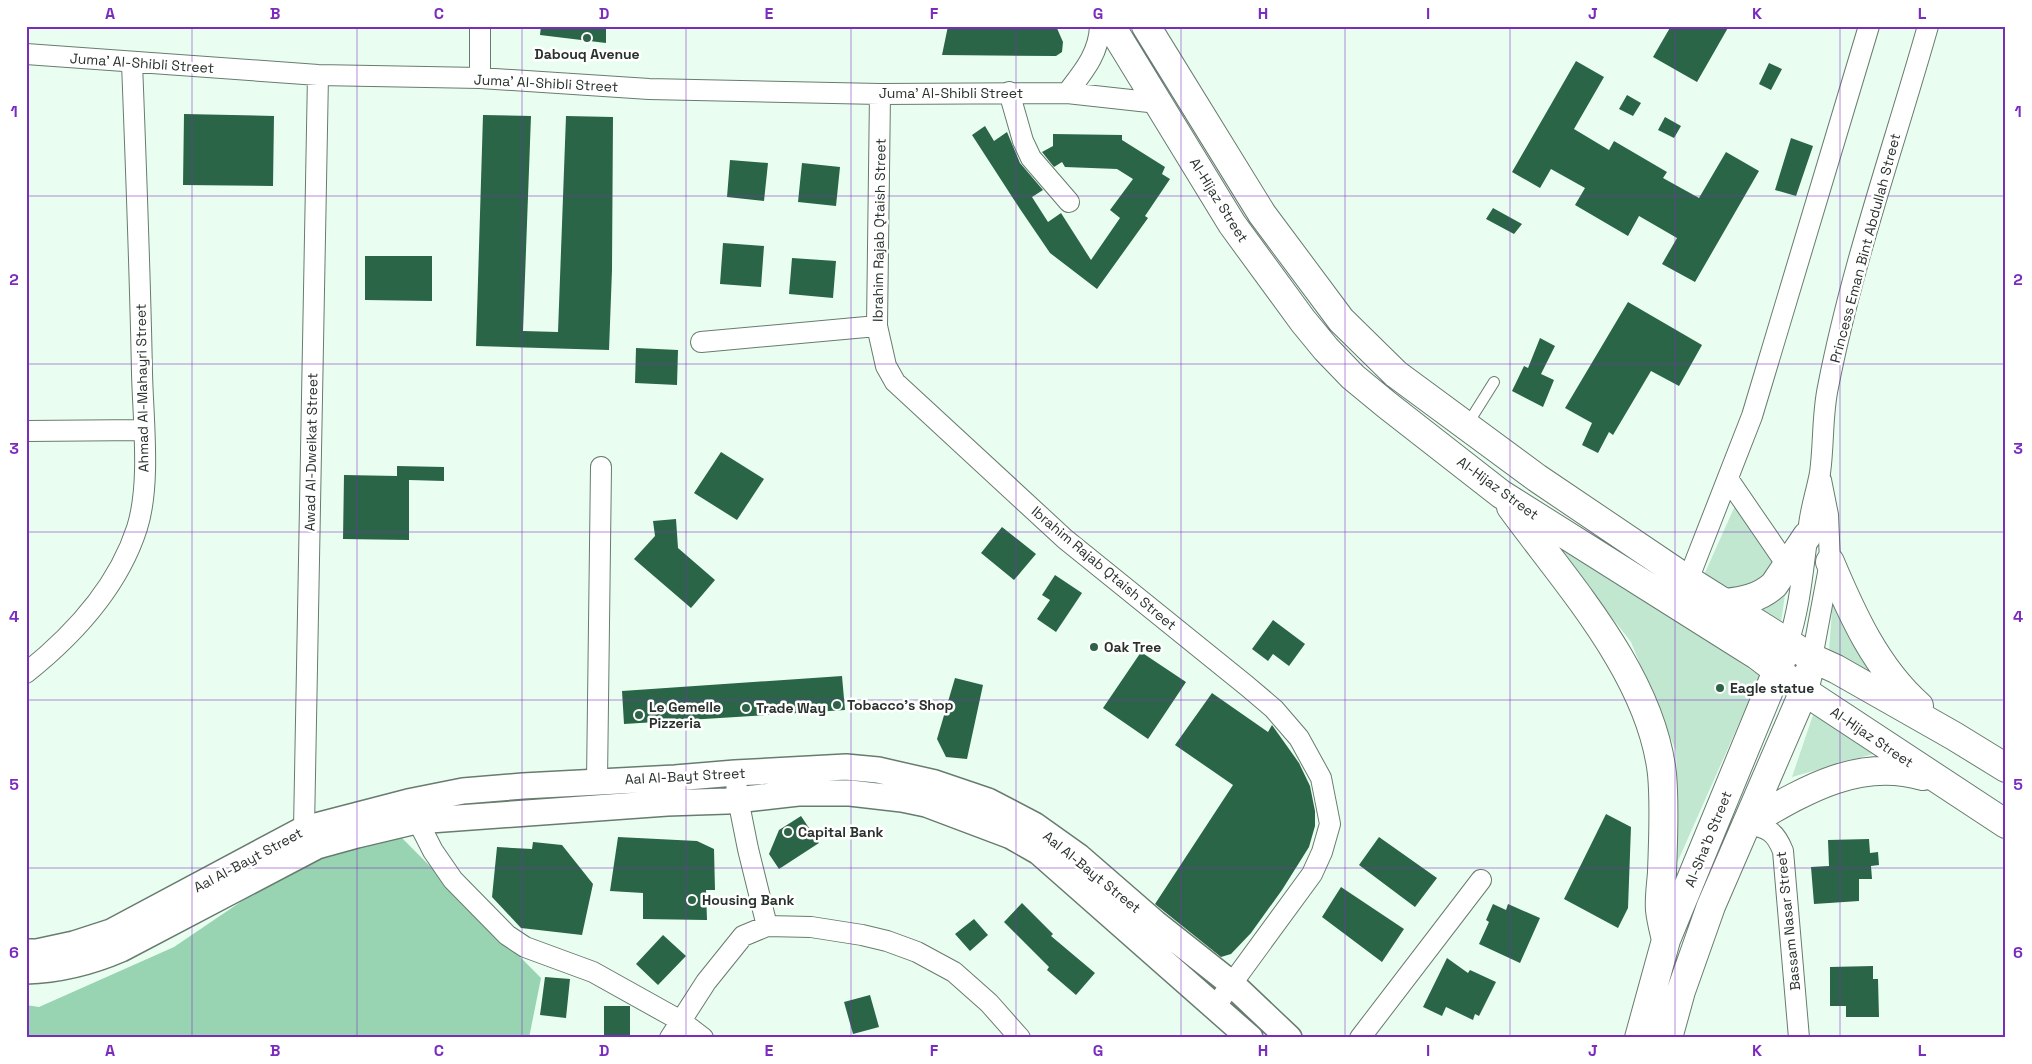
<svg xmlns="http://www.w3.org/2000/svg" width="2032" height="1064" font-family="'Space Grotesk',sans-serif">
<rect width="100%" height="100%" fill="#e9fef1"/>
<path fill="#c1e7d0" d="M1738,499l38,56c-11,23 -16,32 -42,38l-30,-18z
M1546,533l214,143 -87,196 5,-61 -2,-60 -45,-109z
M1786,588l-5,34 -21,-13z
M1833,597l13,35 41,54 -58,-35z
M1814,712l66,40 -88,25z"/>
<path fill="#98d4b2" d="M401,837l140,141 -12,60h-503v-33l13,2 135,-60 152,-103z"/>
<path fill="#2b6547" d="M541,26h65v17l-66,-8z
M948,26h108l7,16 -1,10 -6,4 -114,-1z
M1671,26h58l-32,56 -44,-25z
M1576,61l28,16 -30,52 35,21 5,-9 53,31 -4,6 36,20 27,-46 33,19 -64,111 -33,-18 15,-26 -38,-22 -11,20 -53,-31 10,-17 -34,-19 -11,19 -28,-16z
M1769,63l13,6 -11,21 -12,-6z
M1627,95l14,8 -8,13 -14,-7z
M184,114l90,2 -1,70 -90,-1z
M483,115l48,1 -8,215 35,1 8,-216 47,1 -1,153 -3,80 -133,-4z
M1665,117l16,9 -7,12 -16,-8z
M985,126l9,15 13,-9 13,31 23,27 -11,7 16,25 13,-9 30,47 29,-42 -10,-8 23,-31 -16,-10 -52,-2 -3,-5 -8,5 -12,-15 11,-6v-12l69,1v5l43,27 -3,7 8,5 -25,37 3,2 -51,71 -47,-36 -30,-44 -48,-74z
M1791,138l22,8 -17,50 -21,-6z
M730,160l38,3 -4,38 -37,-4z
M802,163l38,4 -4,39 -38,-4z
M1493,208l29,16 -8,10 -28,-15z
M723,243l41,3 -3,41 -41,-3z
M365,256h67v45l-67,-1z
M792,258l44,3 -3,37 -44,-4z
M1628,302l74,43 -23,41 -28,-15 -38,64 -4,-3 -11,21 -16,-8 10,-22 -27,-15z
M1540,338l15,8 -14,28 13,6 -11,27 -31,-16 12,-25 4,2z
M636,348l42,2 -1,35 -42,-2z
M721,452l43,27 -27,41 -43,-27z
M397,466l47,1v14l-35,-1v60l-66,-1 1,-64 53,1z
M676,519l2,29 37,32 -24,28 -57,-49 21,-23 -2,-15z
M1002,527l34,27 -22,26 -33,-27z
M1055,575l27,18 -26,39 -19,-13 13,-19 -8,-5z
M1273,620l32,24 -16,22 -16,-12 -5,7 -16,-12z
M1141,652l45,30 -38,57 -45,-31z
M842,676l3,34 -221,14 -2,-33z
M955,678l28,7 -16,74 -21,-2 -9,-18z
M1212,693l56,39 4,-7 27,38 11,23 5,25v15l-6,21 -27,43 -31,43 -20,21 -10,3 -66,-53 78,-119 -58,-40z
M1606,814l25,13 -3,81 -10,20 -54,-29z
M801,816l18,27 -40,26 -10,-15 10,-24z
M618,837l79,4 17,8 1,41h-9l1,30 -64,-1v-26l-33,-2z
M1379,837l58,41 -22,29 -56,-42z
M1869,839l1,14 8,-1 1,13 -8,1 1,13h-13v22l-45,3 -3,-37 18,-1 -1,-26z
M533,842l29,3 31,39 -11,51 -61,-7 -29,-31 5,-50 35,2z
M1341,887l63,42 -22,33 -60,-45z
M1022,903l31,31 -2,2 44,37 -19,22 -29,-25 2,-3 -45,-45z
M1493,904l13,6 2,-6 32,14 -20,45 -41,-19 10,-22 -3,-2z
M974,919l14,16 -18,16 -15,-17z
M663,935l23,21 -28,29 -22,-21z
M1447,958l21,15 2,-3 26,12 -17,34 -4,-2 -2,6 -27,-13 -4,9 -19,-9z
M1873,966v13h5l1,38h-33v-11h-16v-39z
M545,977l25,2 -4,39 -26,-3z
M870,995l9,32 -26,7 -9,-32z
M604,1006h26v32h-26z"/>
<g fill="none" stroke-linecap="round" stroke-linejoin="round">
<g stroke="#687b6f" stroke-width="12">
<path id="service" d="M1467,425l27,-43"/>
</g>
<g stroke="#687b6f" stroke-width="22">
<path id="minor" d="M480,26v52
M26,54l292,21 162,3 169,11 231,5 187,-1 91,10
M1009,92l14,49 8,17 38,44
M1067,93c16,-21 32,-39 33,-67
M880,94l-3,232 9,40 9,16 170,157 182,147 27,23 25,29 22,40 9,46 -8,28 -10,22 -98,134
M701,342l176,-16
M26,431l118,-1
M1728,479l59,86
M1688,580l64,-164 117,-390
M1788,643c13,-39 15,-78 21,-118 2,-18 8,-35 11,-52 4,-29 2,-58 8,-86 24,-123 66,-241 100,-361
M1812,658l18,-96 -2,-47 -7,-35
M26,673c49,-39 92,-86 111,-145 14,-44 6,-109 5,-155 -2,-103 -6,-207 -10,-310
M735,773l3,26 10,50 19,77
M597,781l4,-314
M411,808l22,43 20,29 54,55 18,12 68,25 88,49 22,17
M1747,824c21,4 28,7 36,27l16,187
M304,829l14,-754
M670,1038l36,-56 37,-46 24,-10 44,1 51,8 25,6 30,11 37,20 35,31 31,35
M1360,1038l121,-158"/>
</g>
<g stroke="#687b6f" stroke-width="28">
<path id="tertiary" d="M26,952h11l37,-8 37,-12 193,-103 104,-27 55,-11 60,-5 152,-8 60,-5 111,-6 32,3 57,13 53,18 46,24 45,32 76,66 77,61 57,54
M26,971c33,-1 65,-9 95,-22l196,-103 40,-11 59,-14 251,-18 60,-2 71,-8h52l52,6 24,5 85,32 28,16 211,186"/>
</g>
<g stroke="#687b6f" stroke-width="30">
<path id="secondary" d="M1111,26l121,198 71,97 23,28 27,28 34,28 114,89 257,162 46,35 202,133
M1146,26l116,188 79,106 55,54 141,104 151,102 124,78 24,11 118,67 52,32
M1511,507c57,78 140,168 151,267 3,32 1,66 0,99 -1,12 -3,25 -2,37 1,10 4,21 6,30
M1830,562c22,52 46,106 89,144
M1725,603c19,-2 34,-5 49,-18l33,-49
M1747,824c55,-32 110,-67 176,-48
M1639,1038l27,-98 118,-286
M1668,1038l13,-47 30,-85 93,-215 4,-17"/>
</g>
<use href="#service" stroke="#fff" stroke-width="10"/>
<use href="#minor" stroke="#fff" stroke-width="20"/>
<use href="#tertiary" stroke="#fff" stroke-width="25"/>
<use href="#secondary" stroke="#fff" stroke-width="28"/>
</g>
<path fill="none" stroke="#7b2cbf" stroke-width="1" stroke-opacity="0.55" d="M192,26v1012M357,26v1012M522,26v1012M686,26v1012M851,26v1012M1016,26v1012M1181,26v1012M1345,26v1012M1510,26v1012M1675,26v1012M1840,26v1012M26,196h1980M26,364h1980M26,532h1980M26,700h1980M26,868h1980"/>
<g fill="#2f6348" stroke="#fff" stroke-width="2">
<circle cx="587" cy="38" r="5"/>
<circle cx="1094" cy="647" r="5"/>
<circle cx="1720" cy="688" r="5"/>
<circle cx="837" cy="705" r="5"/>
<circle cx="746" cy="708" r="5"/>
<circle cx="639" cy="715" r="5"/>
<circle cx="788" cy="832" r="5"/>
<circle cx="692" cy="900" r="5"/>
</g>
<g text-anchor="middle" stroke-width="5" stroke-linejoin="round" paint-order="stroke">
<g font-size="14" font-weight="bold" fill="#2a322d" stroke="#fff" text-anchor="start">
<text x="587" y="59" text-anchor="middle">Dabouq Avenue</text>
<text x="1104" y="652">Oak Tree</text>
<text x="1730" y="693">Eagle statue</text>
<text x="847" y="710">Tobacco's Shop</text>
<text x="649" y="712">Le Gemelle<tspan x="649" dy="16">Pizzeria</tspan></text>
<text x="756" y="713">Trade Way</text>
<text x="798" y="837">Capital Bank</text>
<text x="702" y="905">Housing Bank</text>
</g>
<g font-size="14" fill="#2a322d" stroke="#fff">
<text transform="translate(142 63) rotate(4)" y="5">Juma' Al-Shibli Street</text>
<text transform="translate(546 83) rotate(3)" y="5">Juma' Al-Shibli Street</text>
<text x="951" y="98">Juma' Al-Shibli Street</text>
<text transform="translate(1219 200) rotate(58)" y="5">Al-Hijaz Street</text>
<text transform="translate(879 230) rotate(-89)" y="5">Ibrahim Rajab Qtaish Street</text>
<text transform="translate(1865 248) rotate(-75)" y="5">Princess Eman Bint Abdullah Street</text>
<text transform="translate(142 388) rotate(-91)" y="5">Ahmad Al-Mahayri Street</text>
<text transform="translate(311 452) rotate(-89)" y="5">Awad Al-Dweikat Street</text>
<text transform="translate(1498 488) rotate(36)" y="5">Al-Hijaz Street</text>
<text transform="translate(1104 568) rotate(40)" y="5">Ibrahim Rajab Qtaish Street</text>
<text transform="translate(1872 737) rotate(34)" y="5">Al-Hijaz Street</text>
<text transform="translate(685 776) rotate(-3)" y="5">Aal Al-Bayt Street</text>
<text transform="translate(1708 839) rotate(-68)" y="5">Al-Sha'b Street</text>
<text transform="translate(248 860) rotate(-28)" y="5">Aal Al-Bayt Street</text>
<text transform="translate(1092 872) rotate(39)" y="5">Aal Al-Bayt Street</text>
<text transform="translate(1788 921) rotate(-96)" y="5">Bassam Nasar Street</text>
</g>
</g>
<rect width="2032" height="1064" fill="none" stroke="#ffffff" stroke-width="55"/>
<rect x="28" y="28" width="1976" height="1008" fill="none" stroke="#7b2cbf" stroke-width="2"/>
<g font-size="16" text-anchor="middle" font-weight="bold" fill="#7b2cbf">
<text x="110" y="19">A</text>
<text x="275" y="19">B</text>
<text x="439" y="19">C</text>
<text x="604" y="19">D</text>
<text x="769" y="19">E</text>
<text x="934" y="19">F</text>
<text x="1098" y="19">G</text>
<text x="1263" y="19">H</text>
<text x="1428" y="19">I</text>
<text x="1593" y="19">J</text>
<text x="1757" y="19">K</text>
<text x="1922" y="19">L</text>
<text x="14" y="117">1</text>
<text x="2018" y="117">1</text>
<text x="14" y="285">2</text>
<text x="2018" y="285">2</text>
<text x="14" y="454">3</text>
<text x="2018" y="454">3</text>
<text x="14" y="622">4</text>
<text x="2018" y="622">4</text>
<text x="14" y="790">5</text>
<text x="2018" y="790">5</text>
<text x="14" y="958">6</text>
<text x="2018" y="958">6</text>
<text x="110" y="1056">A</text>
<text x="275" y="1056">B</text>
<text x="439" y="1056">C</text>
<text x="604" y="1056">D</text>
<text x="769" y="1056">E</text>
<text x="934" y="1056">F</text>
<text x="1098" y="1056">G</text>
<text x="1263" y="1056">H</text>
<text x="1428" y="1056">I</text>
<text x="1593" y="1056">J</text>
<text x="1757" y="1056">K</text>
<text x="1922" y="1056">L</text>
</g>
</svg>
